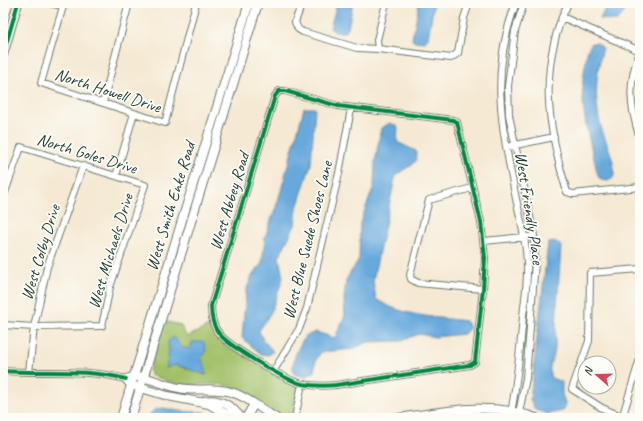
<svg xmlns="http://www.w3.org/2000/svg" width="643" height="421" font-family="Caveat,sans-serif">
<rect width="100%" height="100%" fill="#fdfcf7"/>
<filter id="ink" filterUnits="userSpaceOnUse"><feTurbulence type="fractalNoise" baseFrequency=".025" numOctaves="2"/><feDisplacementMap in="SourceGraphic" scale="8" xChannelSelector="R" yChannelSelector="G"/><feConvolveMatrix kernelMatrix="1 2 1 2 8 2 1 2 1" color-interpolation-filters="sRGB"/></filter>
<filter id="wash" filterUnits="userSpaceOnUse"><feTurbulence type="fractalNoise" baseFrequency=".012" numOctaves="4" result="noise"/><feDisplacementMap in="SourceGraphic" scale="16" xChannelSelector="R" yChannelSelector="G"/><feGaussianBlur stdDeviation="0.9" result="paint"/><feColorMatrix in="noise" values="0 0 0 0 0 0 0 0 0 0 0 0 0 0 0 0 0 1.4 0 .05"/><feComposite in="paint" operator="in"/></filter>
<g filter="url(#wash)">
<rect width="100%" height="100%" fill="#f5e9d3"/>
<path fill="#a2c067" stroke="#607e4e" d="M164,321l16,4 7,12 24,-12 11,15 28,19 31,20 19,6 -9,33c-22,0 -38,-23 -59,-31 -14,-5 -31,-2 -46,-2 -12,-1 -24,-6 -36,-10l-1,-4z"/>
<path fill="#68a9dc" stroke="#447388" d="M337,3h16l-5,25 -3,4h-10l-5,-4z
M419,3h15l-6,35 -3,4 -12,-1 -1,-2z
M608,3h24l-15,18 -17,-2z
M592,43h5l6,5c-7,25 -9,49 -3,75 3,14 19,44 13,55l-5,3 -7,-1 -3,-4c-8,-36 -21,-74 -13,-110 2,-9 1,-16 7,-23z
M304,108h11l-4,56 -14,44 -2,17 -16,32 4,21 -12,34 -12,19 4,9 10,11 -4,4 -8,-1 -19,-16 4,-47 6,-15 10,-13 3,-26 13,-36z
M390,123l8,4 -1,15 19,9v10c-7,7 -15,9 -21,17l-22,102 3,19c25,17 59,18 89,22l5,7 -6,6 -29,3 -16,-3 -18,7 -33,1 -15,7 -32,3 -5,8 -2,12 -9,5 -11,-3c-4,-13 5,-27 11,-38l11,-4 19,6 10,-23 -1,-16 2,-19 13,-21 1,-36 14,-37 1,-24 6,-34z
M556,242l5,4c-2,34 -5,68 -6,102 -1,13 -8,14 -4,30l11,4v13l4,10 -3,6 -15,3 -13,-4 -5,-11 18,-156z
M174,337l7,10 9,2 2,-7h12l2,10 -5,6 4,8 1,9 -30,-10 -10,3 3,-15 -1,-12z
M163,408l15,3 26,1 10,6h-68l8,-8z"/>
</g>
<g filter="url(#ink)">
<g fill="none" stroke-linecap="round" stroke-linejoin="round">
<g stroke="#6a796c" stroke-width="8">
<path id="minor" d="M49,3l14,3
M64,3l-23,80 124,40 31,-120
M302,3l-7,19 3,7 5,3 54,16 21,1 73,9 7,-5 6,-35 5,-15
M568,3c-30,65 -21,122 -1,189l6,2 67,-7
M562,17l78,34
M378,49l-1,-9 9,-37
M640,50c-12,33 -11,55 0,88
M279,91h6l53,15 115,14 4,2 24,100 4,36 -2,31 -8,73 -5,3 -134,20c-11,1 -22,1 -34,-1 -19,-5 -68,-35 -82,-49 -7,-8 -9,-19 -9,-29l64,-210z
M103,103l26,-100
M511,146l43,-9
M116,176l18,-63
M472,188l-43,12 -19,75 1,4 7,4 65,6
M3,198l18,-51 124,38 -35,102 -8,39 -68,1 -31,-2
M484,241l50,-5
M3,371c43,3 80,-3 123,8
M29,372l5,-45 13,-60 36,-101
M273,372l26,-43 8,-21 32,-135 12,-64
M623,417l-21,-9 -30,-19 17,-48 1,-68 50,-4
M295,418l7,-34
M510,418c7,-34 10,-67 13,-102 2,-18 5,-36 4,-54 -1,-21 -6,-42 -11,-63 -14,-72 -27,-125 0,-196
M518,418l8,-40 9,-116 -1,-26 -25,-121 -1,-29 7,-55 9,-28
M622,418l18,-59"/>
</g>
<g stroke="#6a796c" stroke-width="10">
<path id="tertiary" d="M3,55l15,-52
M204,401c16,-3 27,4 37,17
M121,418l128,-415
M131,418l127,-415
M233,418l-24,-14 -41,-8 -37,-11 -5,-6c17,-7 35,6 53,9 18,4 37,-2 55,5 15,5 28,17 42,25
M246,418l8,-14
M399,418c47,-7 91,-17 137,0
M465,418h34"/>
</g>
<use href="#minor" stroke="#fff" stroke-width="6"/>
<use href="#tertiary" stroke="#fff" stroke-width="8"/>
<g stroke="#fdfcf7" stroke-width="6">
<path id="cycleway" d="M3,55l15,-52
M279,91h6l53,15 115,14 4,2 24,100 4,36 -2,31 -8,73 -5,3 -134,20c-11,1 -22,1 -34,-1 -19,-5 -68,-35 -82,-49 -7,-8 -9,-19 -9,-29l64,-210z
M3,371c43,3 80,-3 123,8"/>
</g>
<use href="#cycleway" stroke="#00873e" stroke-width="4"/>
</g>
</g>
<g text-anchor="middle" stroke-width="3.5" stroke-linejoin="round" paint-order="stroke">
<g font-size="17" fill="#1f3d34" stroke="#fdfcf7">
<text transform="translate(108 90) rotate(18)" y="6">North Howell Drive</text>
<text transform="translate(87 153) rotate(17)" y="6">North Goles Drive</text>
<text transform="translate(229 201) rotate(-73)" y="6">West Abbey Road</text>
<text transform="translate(170 206) rotate(-73)" y="6">West Smith Enke Road</text>
<text transform="translate(530 208) rotate(81)" y="6">West Friendly Place</text>
<text transform="translate(307 240) rotate(-76)" y="6">West Blue Suede Shoes Lane</text>
<text transform="translate(110 251) rotate(-73)" y="6">West Michaels Drive</text>
<text transform="translate(40 252) rotate(-73)" y="6">West Colby Drive</text>
</g>
</g>
<rect width="643" height="421" fill="none" stroke="#fdfcf7" stroke-width="16"/>
<g transform="translate(597 375) rotate(290)"><circle r="19" fill="#fdfcf7" stroke="#a4b0a9"/>
<path d="M0-3L7 15L0 10L-7 15Z" fill="#d1495b"/>
<text y="-6" font-size="11" font-weight="bold" text-anchor="middle" fill="#1f3d34">N</text>
</g>
</svg>
